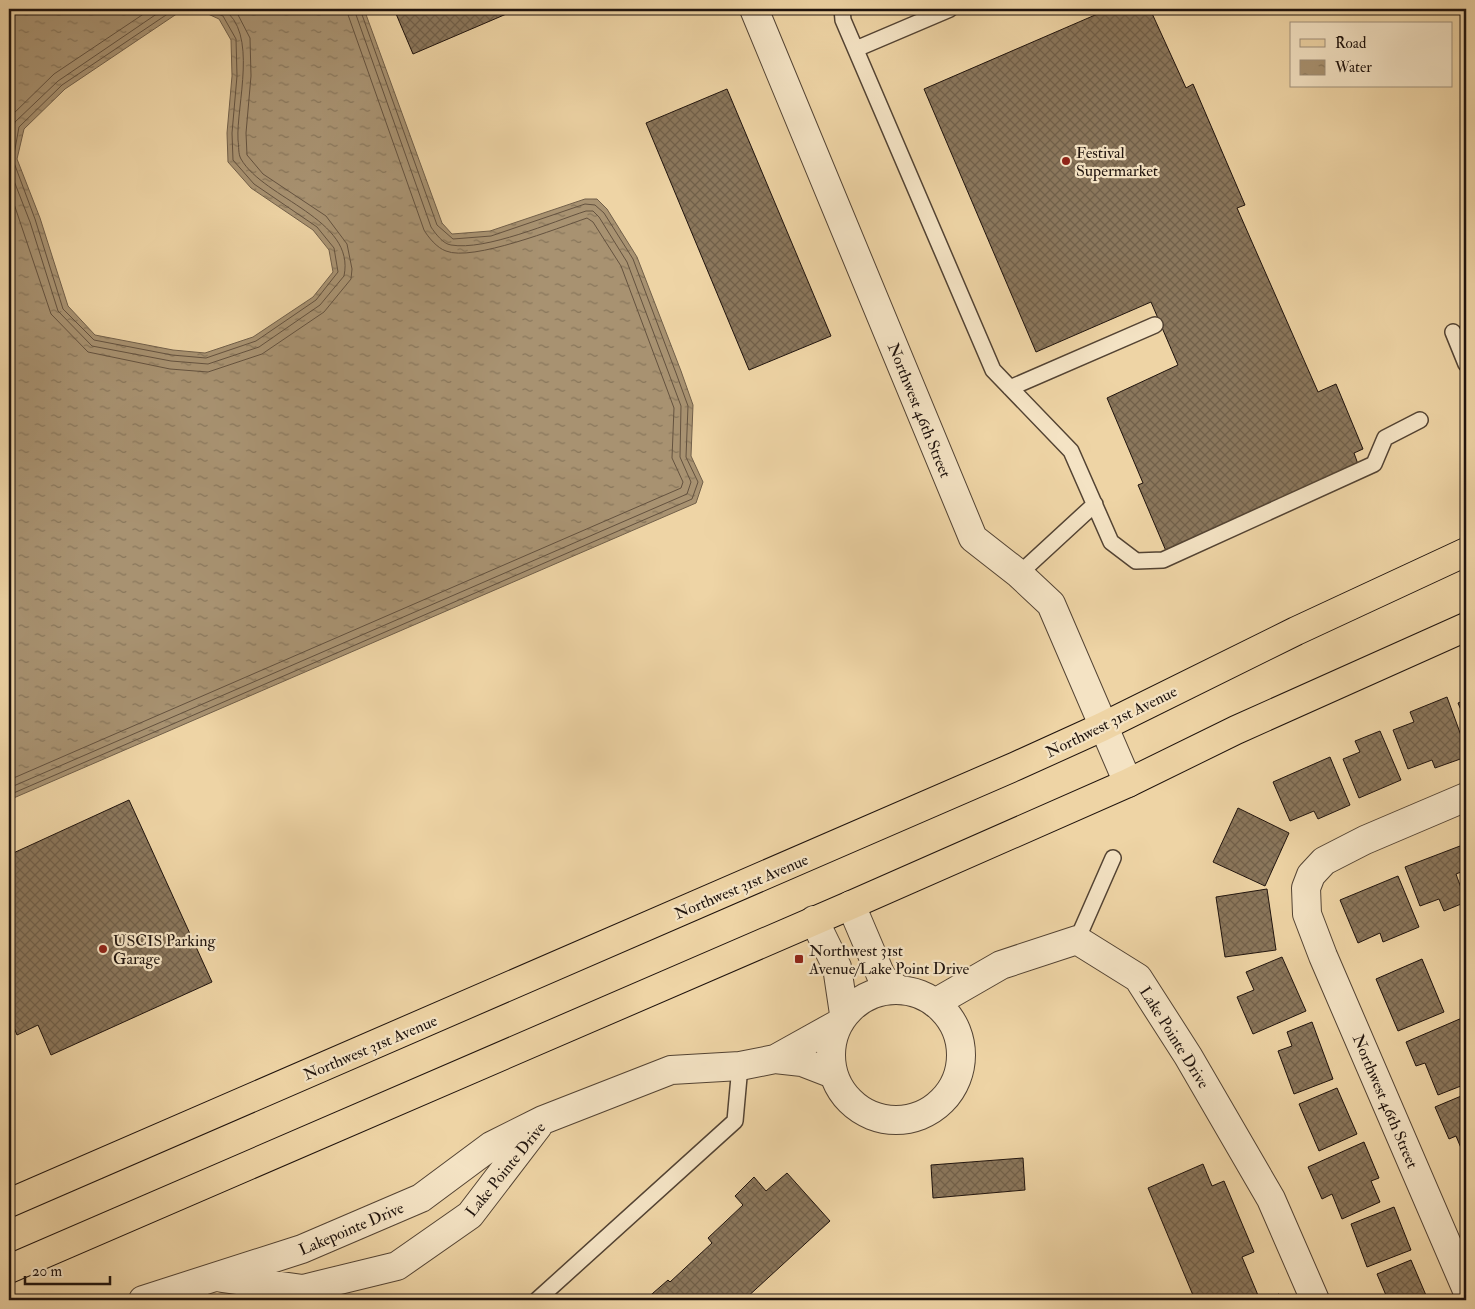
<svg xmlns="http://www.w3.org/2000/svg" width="1475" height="1309" font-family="'IM FELL Double Pica',serif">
<defs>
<pattern id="water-ripples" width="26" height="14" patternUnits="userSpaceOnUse" patternTransform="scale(1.25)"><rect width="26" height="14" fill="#a89271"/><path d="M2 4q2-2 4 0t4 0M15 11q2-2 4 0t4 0" fill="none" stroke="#88765b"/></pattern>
<pattern id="building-cross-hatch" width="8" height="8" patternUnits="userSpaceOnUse" patternTransform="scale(1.25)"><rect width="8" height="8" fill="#8b775c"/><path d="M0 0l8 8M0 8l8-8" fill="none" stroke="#71604a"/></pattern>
</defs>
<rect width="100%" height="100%" fill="#eed4a5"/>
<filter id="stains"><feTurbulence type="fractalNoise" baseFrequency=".004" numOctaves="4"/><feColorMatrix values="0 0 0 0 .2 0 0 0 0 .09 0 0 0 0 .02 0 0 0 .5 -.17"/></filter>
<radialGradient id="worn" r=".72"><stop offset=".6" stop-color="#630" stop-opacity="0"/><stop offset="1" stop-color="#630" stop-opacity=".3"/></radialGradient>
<path fill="url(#water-ripples)" stroke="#715f49" d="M9,9h175l-119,80 -41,40 -7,30 23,59 28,88 27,29 78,15 32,3 48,-16 60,-40 20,-25 -4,-22 -16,-20 -62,-42 -23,-26 -1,-29 5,-57 -1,-36 -12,-21 -22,-10h167l78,214 10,11 38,-3 95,-32h12l10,10 30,48 44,114 12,34 -2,51 12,26 -7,21 -687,297z"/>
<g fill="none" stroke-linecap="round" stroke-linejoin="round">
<path stroke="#64523f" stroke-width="1" d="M175,9l-113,76 -43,42 -6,33 22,59 28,90 31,31 78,15 34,3 50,-17 60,-41 22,-28 -4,-24 -17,-21 -63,-43 -21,-24 -1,-27 5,-57 -1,-37 -13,-23 -15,-7
M9,118l45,-44 97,-65
M9,146l6,-24 43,-41 106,-72
M9,168l21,54 28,89 34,35 79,15 37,3 51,-17 61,-42 24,-29c12,-57 -80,-77 -103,-117 -3,-5 -2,-13 -3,-19 -2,-35 21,-108 -15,-131
M9,189l42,125 37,38 82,17 38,3 54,-18 62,-42 27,-33 1,-10 -5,-25 -21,-28 -63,-42 -16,-19 -1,-22 5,-57 -1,-38 -15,-29
M9,780l672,-292 2,-6 -11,-24 2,-50 -53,-142 -28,-44 -6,-4c-29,10 -115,44 -141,33 -9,-3 -18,-14 -22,-21l-78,-221
M9,788l678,-294 4,-12 -11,-25 1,-51 -54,-144 -28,-45 -6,-6h-7c-34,11 -100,40 -135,34 -8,-1 -16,-12 -20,-18l-77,-218
M9,795l683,-296 6,-17 -12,-25 2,-51 -12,-33 -43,-114 -29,-46 -9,-8 -10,-1 -94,32 -38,3 -16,-14 -77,-216"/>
</g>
<path fill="url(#building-cross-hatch)" stroke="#1f130d" d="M394,9h124l-105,45z
M1109,9h41l36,79 7,-4 52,121 -8,3 81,184 18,-8 27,65 -9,4 5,14 -193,84 -28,-66 5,-2 -36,-85 71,-33 -27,-63 -115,50 -112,-263z
M727,89l104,247 -82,34 -103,-247z
M1447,697l19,52v8l-31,11 -3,-8 -24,9 -15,-39 21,-8 -4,-10z
M1466,700v22l-8,-19z
M1380,731l21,49 -42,18 -16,-39 17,-7 -5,-11z
M1330,757l20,48 -32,14 -4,-8 -24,10 -17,-39z
M129,800l83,182 -161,73 -13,-30 -21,10 -8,-20v-160z
M1238,808l51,25 -24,53 -52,-24z
M1460,846l6,16v8l-10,4 10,28 -22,9 -5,-12 -19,7 -15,-39z
M1398,876l21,51 -36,15 -3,-9 -22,10 -18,-43z
M1267,889l9,61 -51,7 -9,-60z
M1282,957l24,54 -53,23 -16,-37 17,-7 -8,-18z
M1422,959l22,53 -46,19 -22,-52z
M1462,1018l4,9v57l-28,11 -13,-32 -9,3 -10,-24z
M1312,1022l21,57 -39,15 -16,-43 14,-5 -5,-14z
M1337,1088l20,46 -38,17 -20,-47z
M1466,1094v66l-10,-24 -7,3 -14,-32z
M1364,1142l15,36 -8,3 9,21 -38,17 -10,-25 -10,5 -14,-32z
M1023,1158l2,32 -92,8 -2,-33z
M1203,1164l9,22 12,-5 30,71 -12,5 18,43h-65l-47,-112z
M787,1173l43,48 -86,79h-99l23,-20 2,2 42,-39 -4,-5 35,-33 -8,-9 19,-19 12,14z
M1394,1207l17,43 -44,17 -16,-43z
M1411,1260l17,40h-40l-11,-26z
M1279,1294l2,6h-17z"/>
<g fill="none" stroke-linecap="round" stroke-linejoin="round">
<g stroke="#534333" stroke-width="18">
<path id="lane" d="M842,9l1,11 150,350 78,81 40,91 25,19 27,-1 211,-96 11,-26 35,-18
M856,49l94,-40
M1453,332l13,32
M1010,388l145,-63
M1019,574l76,-70
M1077,940l36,-82
M537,1300l198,-179 5,-55"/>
</g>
<g stroke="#534333" stroke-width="30">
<path id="street" d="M754,9l219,529 46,36 32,30 77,179
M1466,797l-101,43 -41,21 -13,14 -5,13 1,26 16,42 143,332
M851,905l31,73 16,11
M814,920l23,47 7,47
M831 1055a65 65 0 1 1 130 0a65 65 0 1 1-130 0Z
M935,1003l66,-38 76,-25 61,38 50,78 83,143 44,101
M775,1059l27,3 31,12
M222,1278l81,11 94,-23 73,-51 68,-89
M143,1300l159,-51 119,-51 70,-52 52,-26 128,-50 69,-4 35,-7 63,-35"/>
</g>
<g stroke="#1f130d" stroke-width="30">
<path id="primary" d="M9,1203l1007,-437 86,-39 194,-96 170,-79
M9,1269l842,-364 277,-122 108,-53 230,-103"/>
</g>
<use href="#lane" stroke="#f4e3c4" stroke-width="15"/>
<use href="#street" stroke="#f4e3c4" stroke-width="28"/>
<use href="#primary" stroke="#eed4a5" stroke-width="28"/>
</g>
<g fill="#8f2418" stroke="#f4e3c4" stroke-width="2">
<circle cx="1066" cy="161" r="5"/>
<circle cx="103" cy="949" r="5"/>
<rect x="794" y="954" width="10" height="10" rx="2.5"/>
</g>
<g text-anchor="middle" stroke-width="4.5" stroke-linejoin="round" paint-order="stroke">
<g font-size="16" fill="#1f130d" stroke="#f4e3c4" text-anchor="start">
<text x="1076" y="158">Festival<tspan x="1076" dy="18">Supermarket</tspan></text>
<text x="113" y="946">USCIS Parking<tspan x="113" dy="18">Garage</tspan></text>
<text x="809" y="956">Northwest 31st<tspan x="809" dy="18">Avenue/Lake Point Drive</tspan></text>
</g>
<g font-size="16" fill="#1f130d" stroke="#f4e3c4">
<text transform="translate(920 410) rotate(68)" y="6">Northwest 46th Street</text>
<text transform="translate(1111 721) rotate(-26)" y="6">Northwest 31st Avenue</text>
<text transform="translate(741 886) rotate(-23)" y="6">Northwest 31st Avenue</text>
<text transform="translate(1175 1037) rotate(58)" y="6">Lake Pointe Drive</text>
<text transform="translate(370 1047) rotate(-23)" y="6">Northwest 31st Avenue</text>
<text transform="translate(1386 1101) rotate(67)" y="6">Northwest 46th Street</text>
<text transform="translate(505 1169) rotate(-51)" y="6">Lake Pointe Drive</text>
<text transform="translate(351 1228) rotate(-23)" y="6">Lakepointe Drive</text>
</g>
</g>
<rect width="1475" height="1309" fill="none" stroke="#eed4a5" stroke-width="30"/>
<rect x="10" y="10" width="1455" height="1289" fill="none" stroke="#1f130d" stroke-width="2.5"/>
<rect x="15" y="15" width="1445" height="1279" fill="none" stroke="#1f130d"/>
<rect x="1290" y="22" width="162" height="65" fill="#f4e3c4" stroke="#9f907b"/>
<rect x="1300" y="39" width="25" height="8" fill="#eed4a5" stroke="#9f907b"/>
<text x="1335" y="48" font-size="15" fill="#1f130d">Road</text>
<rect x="1300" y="60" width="25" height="15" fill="url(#water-ripples)" stroke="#9f907b"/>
<text x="1335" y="72" font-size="15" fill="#1f130d">Water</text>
<path d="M25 1276v8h85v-8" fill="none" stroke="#1f130d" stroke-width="2.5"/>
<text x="32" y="1276" font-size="15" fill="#1f130d" stroke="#f4e3c4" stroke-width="4" paint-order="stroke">20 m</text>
<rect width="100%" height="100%" filter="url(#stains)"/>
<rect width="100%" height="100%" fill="url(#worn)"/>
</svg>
